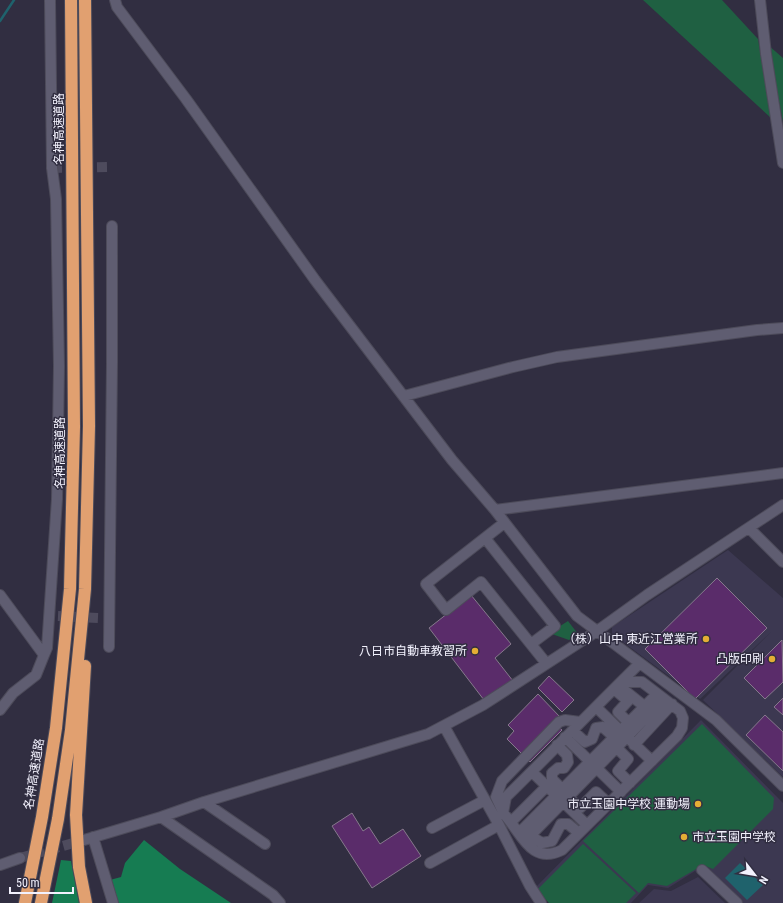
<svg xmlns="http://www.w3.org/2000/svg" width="783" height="903" font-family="'Roboto Condensed','Noto Sans JP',sans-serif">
<rect width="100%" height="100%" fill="#312e41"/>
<path fill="#3c3851" d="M728,550l55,48v179l-80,-77 68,-68 -71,67 -88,-65v-7z
M701,720l82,83v100h-54l-34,-32 -27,17 -20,-3 -17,18h-81l-15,-15z
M698,877l27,26h-86l15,-14 17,2z"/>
<path fill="#1f6042" d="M643,0h79l36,39 13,79z
M768,45l15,13v64z
M568,621l10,13 -9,6 -20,-7z
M702,724l72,74 -1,11 -60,60 -10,-4 -36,21 -19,-3 -9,10 -56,-52z
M583,844l53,49 -10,10h-77l-12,-13z"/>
<path fill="#167c52" d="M144,840l36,29 51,34h-114l-7,-23 11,-3 4,-14z
M61,860l10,1 8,42h-27z"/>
<path fill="#1f626c" d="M740,863l23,22 -16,15 -22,-22z"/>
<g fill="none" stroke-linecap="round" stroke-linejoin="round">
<path stroke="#1f626c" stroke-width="2.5" d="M0,21l14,-21"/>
</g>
<path fill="#5a2c6a" stroke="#86798c" d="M717,578l50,50 -72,71 -50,-50z
M471,595l40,49 -16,14 18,23 -29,19 -55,-72z
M782,640l1,42 -18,17 -21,-21z
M549,676l25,24 -12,12 -24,-24z
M538,694l22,23 -6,6 8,7 -32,32 -23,-23 7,-8 -6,-6z
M783,698v17l-9,-8z
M765,715l18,17v39l-37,-36z
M352,813l11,18 6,-4 11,17 23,-15 18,27 -49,32 -40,-62z"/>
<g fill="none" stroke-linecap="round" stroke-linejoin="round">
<path stroke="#4e4b5d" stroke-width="10" stroke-dasharray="10 5" stroke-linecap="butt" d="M52,168l56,-1
M58,616l42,2
M20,858l64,-18"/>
<g stroke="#4d4b5a" stroke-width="12">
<path id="minor" d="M115,0l2,7 69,92 129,181 137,180 43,50 82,106 139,104 67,66
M760,0l6,54 17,109
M404,396l109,-29 44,-10 200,-27 26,-2
M495,510l288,-37
M504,523l-78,61 20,26 35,-28 65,81
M749,528l34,34
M485,538l70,88 -24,18
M0,595l44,60 -8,20 -23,18 -13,17
M109,647l3,-284v-137
M44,655l3,-7 10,-149 2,-133 -3,-167 -4,-31 -2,-168
M618,685l5,-3h19l38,29 3,7 -1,10 -5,8 -115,114c-32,16 -41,-19 -59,-37l3,-16c45,-44 89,-90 134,-134
M614,689l14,12 -10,11 10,10
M624,690l20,16
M596,707l56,54
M444,726l55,99 31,61 11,17
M573,731l12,11 7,-3 4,-11 7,-1 11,10
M565,737l56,55
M557,745l10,10 1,7 -4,6h-6l-6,5v6l10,10
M634,745l38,-41
M617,748l11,11 -10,12 12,12
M532,772l55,53
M570,799l10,9 16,-16 13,12
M204,802l61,42
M503,812l-7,-15 6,-16 57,-59 6,-2 15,2
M161,817l112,78 7,8
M512,821l35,-35
M432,828l53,-28
M519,833l138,-139
M533,833l1,5 8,5 10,-2 9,-17h7l11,9
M93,837l20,66
M84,840l77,-23 43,-15 224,-68 55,-29 114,-74 50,-36 136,-90
M525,841l139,-142
M430,863l69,-38
M0,865l20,-7
M702,870l35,33"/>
</g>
<g stroke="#4d4b5a" stroke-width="14">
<path id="highway" d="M85,666l-9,149 3,52 7,36
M25,903l17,-86 14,-89 14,-139 4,-162 -3,-427
M41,903l17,-84 13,-89 14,-141 4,-163 -4,-426"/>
</g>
<use href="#minor" stroke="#5f5d71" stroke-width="10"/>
<use href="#highway" stroke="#e1a070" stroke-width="12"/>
</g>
<g fill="#e4ae35" stroke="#312e41" stroke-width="1.5">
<circle cx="706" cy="639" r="4"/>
<circle cx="475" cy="651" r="4"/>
<circle cx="772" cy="659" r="4"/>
<circle cx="698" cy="804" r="4"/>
<circle cx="684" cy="837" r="4"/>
</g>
<g text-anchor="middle" stroke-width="3" stroke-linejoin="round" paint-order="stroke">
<g font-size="12" fill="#f2f1fd" stroke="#312e41">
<text transform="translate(59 129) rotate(-90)" y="4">名神高速道路</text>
<text transform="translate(60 453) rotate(-90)" y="4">名神高速道路</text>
<text transform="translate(34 774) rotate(-81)" y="4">名神高速道路</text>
</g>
<g font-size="12" fill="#f2f1fd" stroke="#312e41" text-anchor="end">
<text x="698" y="643">（株）山中 東近江営業所</text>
<text x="467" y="655">八日市自動車教習所</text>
<text x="764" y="663">凸版印刷</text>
<text x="690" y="808">市立玉園中学校 運動場</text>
<text x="692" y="841" text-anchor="start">市立玉園中学校</text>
</g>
</g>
<g transform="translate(755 875) rotate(121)" stroke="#312e41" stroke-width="3" paint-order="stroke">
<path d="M0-3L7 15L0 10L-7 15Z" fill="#f2f1fd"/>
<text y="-6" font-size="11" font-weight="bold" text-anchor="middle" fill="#f2f1fd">N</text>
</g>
<path d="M10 887v6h63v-6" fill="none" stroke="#f2f1fd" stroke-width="2"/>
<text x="16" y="887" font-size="12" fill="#f2f1fd" stroke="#312e41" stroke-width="3" paint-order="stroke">50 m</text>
</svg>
